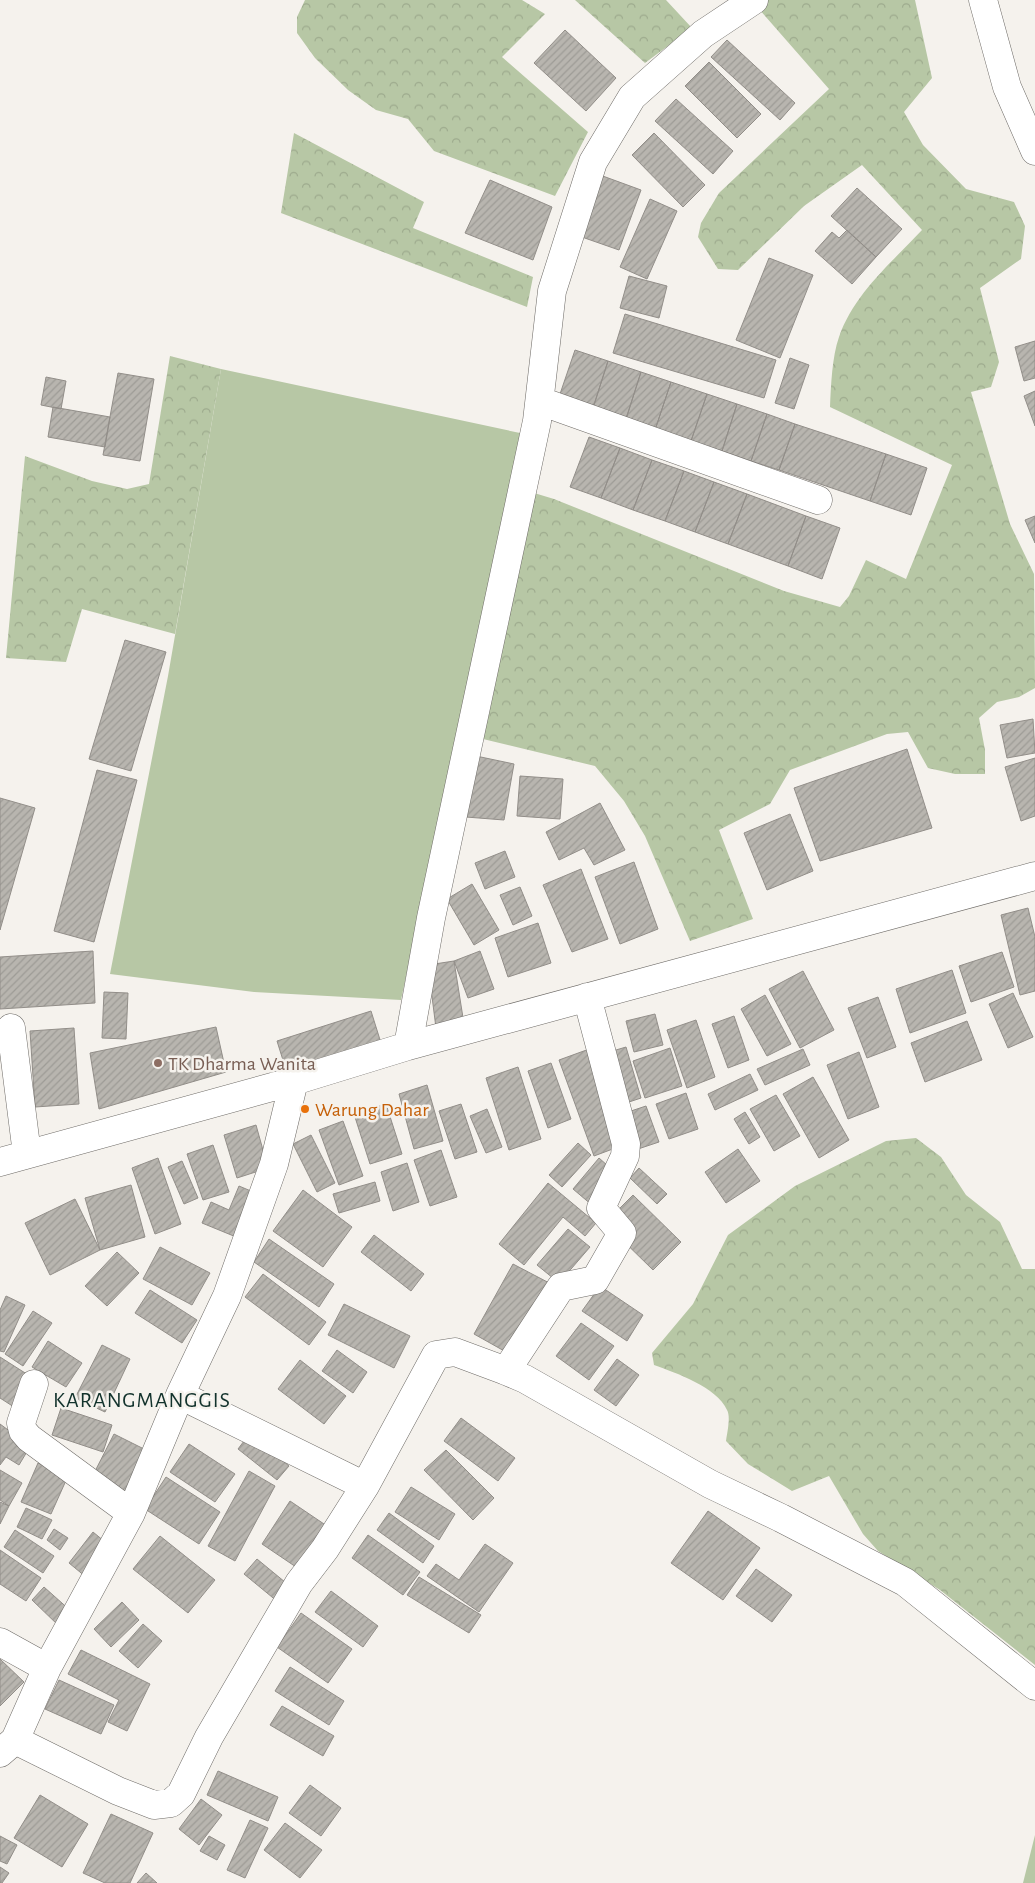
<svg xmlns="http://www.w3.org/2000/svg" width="1035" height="1883" font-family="'Alegreya Sans',sans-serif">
<defs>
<pattern id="forest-crowns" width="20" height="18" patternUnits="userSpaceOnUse" patternTransform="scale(1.25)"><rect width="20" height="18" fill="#b7c7a5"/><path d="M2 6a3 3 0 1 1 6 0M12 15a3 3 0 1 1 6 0" fill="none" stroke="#9daa8d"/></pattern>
<pattern id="building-hatch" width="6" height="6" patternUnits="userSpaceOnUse" patternTransform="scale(1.25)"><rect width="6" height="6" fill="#b8b5af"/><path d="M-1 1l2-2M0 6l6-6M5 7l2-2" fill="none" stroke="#9d9b96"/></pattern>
</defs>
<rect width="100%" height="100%" fill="#f5f2ed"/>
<path fill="url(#forest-crowns)" d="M305,0h217l23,14 -43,43 86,75 -33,64 -121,-45 -26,-32 -32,-9 -28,-20 -33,-32 -18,-25v-16z
M575,0h91l26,28 -47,35z
M751,0h164l17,78 -28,34 19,33 43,44 48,13 11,24 -4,33 -41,29 19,74 -8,25 -20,5 39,132 24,50 1,114 -16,9 -22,5 -18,16 6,32v24h-30l-27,-6 -20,-36 -21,2 -97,36 -20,34 -51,26 34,89 -63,22 -45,-105 -21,-35 -29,-35 -137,-33 53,-247 43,13 230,92 56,16 9,-11 17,-36 40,19 46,-114 -122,-58c1,-22 2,-50 9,-70 15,-43 52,-74 83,-107l-60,-65 -58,41 -66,64 -20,-1 -20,-32 3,-14 18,-30 110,-104z
M294,133l130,69 -11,26 120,49 -6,30 -246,-94z
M170,356l51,13 -46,265 -93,-25 -16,53 -60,-4 19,-202 67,25 35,8 22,-5z
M916,1138l25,19 25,38 34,27 22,47h13v396l-95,-75 -62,-39 -15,-17 -34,-58 -37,15 -44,-27 -22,-23c1,-8 5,-24 1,-31 -10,-23 -51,-37 -73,-45l-2,-12 41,-49 35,-69 67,-49 91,-45z"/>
<path fill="#b7c7a5" d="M221,369l299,64 -9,53 -110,514 -147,-8 -144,-18 58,-298z
M1035,1835v48h-12z"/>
<path fill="url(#building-hatch)" stroke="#928e89" d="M565,30l51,48 -30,33 -52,-48z
M727,40l68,63 -15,17 -69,-63z
M709,62l52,52 -24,24 -52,-52z
M676,99l57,52 -20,23 -58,-53z
M654,133l51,52 -22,22 -51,-52z
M600,175l41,15 -22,60 -40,-14z
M490,180l62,27 -19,53 -68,-27z
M857,188l45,41 -26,28 -45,-41z
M650,199l27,12 -30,68 -27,-12z
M847,230l29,27 -24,27 -37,-33 17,-19 7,6z
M769,258l44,17 -33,83 -44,-18z
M629,276l38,10 -8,32 -39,-10z
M625,314l151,46 -12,38 -151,-45z
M1035,341v37l-11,3 -9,-34z
M575,350l33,11 -15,47 -34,-11z
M790,358l19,7 -15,44 -19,-6z
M608,361l33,11 -15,47 -33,-11z
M641,372l30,10 -16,48 -29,-11z
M118,373l36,6 -14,82 -37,-6z
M46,377l20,4 -5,28 -20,-4z
M671,382l36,12 -16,47 -36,-11z
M1035,391v35l-11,-30z
M707,394l30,10 -15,47 -31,-10z
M737,404l30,10 -16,47 -29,-10z
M53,407l57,10 -5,30 -57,-10z
M767,414l28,10 -16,46 -28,-9z
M795,424l91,30 -16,47 -91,-31z
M589,437l31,11 -19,50 -31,-11z
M620,448l32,12 -19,50 -32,-12z
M886,454l41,14 -16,47 -41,-14z
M652,460l32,11 -19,50 -32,-11z
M684,471l30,11 -19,50 -30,-11z
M714,482l33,12 -19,50 -33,-12z
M747,494l59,22 -18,50 -60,-22z
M806,516l34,12 -18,51 -34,-13z
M1035,516v27l-10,-23z
M125,640l41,12 -35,119 -42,-12z
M1033,719l2,34 -28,5 -7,-33z
M907,749l25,79 -112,33 -26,-73z
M476,756l38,8 -10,56 -38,-3z
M1035,758v58l-14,5 -16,-54z
M97,770l40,10 -43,162 -40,-11z
M520,776l43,3 -3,40 -43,-3z
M0,798l35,10 -35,122z
M600,803l25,47 -31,15 -10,-17 -25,12 -13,-28z
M790,814l23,57 -46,19 -23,-57z
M505,851l10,26 -30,12 -10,-26z
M634,862l24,67 -38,15 -25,-67z
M581,869l27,70 -36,13 -29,-67z
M472,884l27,46 -25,15 -27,-46z
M520,887l12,29 -19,9 -13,-30z
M1028,908l7,29v54l-15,4 -19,-80z
M538,923l13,40 -43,14 -13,-39z
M93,951l2,52 -95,6v-52z
M480,951l14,38 -26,9 -14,-37z
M1002,952l12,35 -43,15 -12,-36z
M454,961l10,63 -28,4 -8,-63z
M952,970l14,43 -56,20 -14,-44z
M803,971l31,59 -34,18 -31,-59z
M104,992l24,1 -2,46 -24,-1z
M1013,993l20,44 -25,11 -19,-44z
M765,995l26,49 -24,12 -26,-47z
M878,997l18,50 -29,11 -19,-50z
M371,1011l10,32 -94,30 -10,-32z
M655,1014l8,31 -29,7 -8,-31z
M734,1016l15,44 -21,8 -16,-44z
M696,1020l19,57 -28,11 -20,-58z
M967,1021l15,39 -57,22 -14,-39z
M216,1027l10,45 -127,37 -9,-56z
M74,1028l5,76 -44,3 -5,-76z
M626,1047l15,51 -21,7 -14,-52z
M592,1048l34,96 -32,12 -35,-96z
M670,1048l12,38 -37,12 -12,-37z
M803,1049l7,16 -45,20 -8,-16z
M859,1052l20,55 -31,12 -21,-54z
M551,1063l20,56 -23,9 -20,-57z
M518,1067l23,72 -32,11 -23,-72z
M750,1074l8,16 -43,20 -7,-16z
M813,1077l36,63 -30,18 -36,-64z
M427,1085l16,56 -29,8 -15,-55z
M686,1093l12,36 -29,10 -13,-35z
M776,1095l24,41 -26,15 -24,-42z
M386,1104l16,50 -32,10 -16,-50z
M461,1104l16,48 -22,7 -16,-48z
M646,1106l13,36 -24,8 -13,-36z
M487,1109l15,38 -16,6 -16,-37z
M745,1112l15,25 -11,7 -15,-25z
M343,1121l20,55 -24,9 -20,-55z
M256,1125l12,43 -31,10 -13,-43z
M311,1135l24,48 -18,9 -24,-48z
M578,1143l13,12 -29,32 -13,-12z
M213,1145l16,47 -26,8 -16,-46z
M738,1149l22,32 -34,22 -21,-31z
M441,1150l16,47 -27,9 -16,-46z
M158,1158l23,66 -26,10 -23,-66z
M599,1158l26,23 -26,30 -26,-22z
M182,1161l16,37 -14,6 -16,-37z
M407,1163l12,39 -26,9 -12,-39z
M639,1168l28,26 -10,10 -27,-26z
M375,1182l5,19 -41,12 -6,-19z
M548,1183l48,40 -11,13 -22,-19 -39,48 -25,-21z
M131,1185l14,52 -45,13 -15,-52z
M239,1186l19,8 -17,45 -39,-16 9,-21 18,8z
M303,1190l49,37 -29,40 -50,-36z
M633,1195l48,47 -28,28 -48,-47z
M75,1199l25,51 -50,25 -25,-52z
M568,1229l22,18 -31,36 -22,-18z
M374,1235l50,39 -13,17 -50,-39z
M269,1239l65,45 -15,23 -65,-45z
M160,1247l50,26 -18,32 -49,-26z
M117,1252l22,21 -32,33 -22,-20z
M513,1264l42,22 -40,71 -41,-23z
M263,1274l63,48 -17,23 -64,-48z
M600,1286l43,29 -16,26 -45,-30z
M150,1290l47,30 -15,23 -47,-30z
M6,1296l19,9 -21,47 -4,-1v-41z
M344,1304l66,32 -16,32 -66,-33z
M33,1311l19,12 -29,43 -18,-12z
M581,1323l33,23 -25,34 -33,-24z
M48,1341l34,22 -16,24 -34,-20z
M102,1345l28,14 -25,53 -30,-14z
M337,1350l30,22 -14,21 -31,-22z
M0,1357l33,21 -19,29 -14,-9z
M617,1359l22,16 -23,31 -22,-16z
M300,1360l46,36 -22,28 -46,-35z
M61,1408l51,17 -9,27 -51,-17z
M461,1418l54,40 -17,23 -54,-40z
M0,1424l19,14 9,12 -9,15 -13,-8 -6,8z
M250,1433l39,33 -12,14 -39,-31z
M114,1434l40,20 -25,47 -39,-20z
M189,1444l46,30 -20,28 -45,-30z
M446,1450l48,48 -21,22 -49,-50z
M38,1463l30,13 -17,38 -30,-12z
M0,1470l22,13 -13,23 -9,-6z
M249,1471l26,15 -40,75 -27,-15z
M166,1477l54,35 -21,32 -54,-35z
M411,1487l44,27 -16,26 -44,-28z
M290,1501l37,25 -28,43 -37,-25z
M0,1502l9,4 -9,18z
M26,1508l26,12 -10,19 -25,-12z
M708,1511l52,37 -37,52 -52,-37z
M389,1513l45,33 -11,17 -46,-33z
M54,1529l14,9 -8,12 -13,-10z
M15,1530l39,26 -11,17 -39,-26z
M93,1532l17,14 -24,31 -17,-14z
M368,1535l52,37 -17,23 -51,-37z
M160,1536l55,44 -27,33 -55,-44z
M485,1544l28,19 -34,49 -52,-36 9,-12 23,16z
M0,1550l41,28 -15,23 -26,-17z
M257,1559l34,28 -13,15 -34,-28z
M756,1569l36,26 -20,27 -36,-26z
M419,1577l62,38 -12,18 -62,-38z
M44,1587l28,25 -13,14 -27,-26z
M331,1591l47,35 -15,21 -48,-35z
M122,1602l17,18 -28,27 -17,-18z
M301,1613l51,36 -24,34 -51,-36z
M143,1624l19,17 -24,27 -19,-17z
M81,1650l69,34 -23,47 -19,-9 11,-22 -51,-26z
M0,1659l24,23 -24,24z
M290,1667l54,34 -15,24 -54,-34z
M59,1680l55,25 -13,29 -56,-25z
M282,1706l52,30 -11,20 -53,-31z
M218,1771l60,26 -10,24 -61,-26z
M310,1785l31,23 -20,28 -32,-23z
M40,1795l48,29 -26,43 -48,-29z
M201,1799l21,16 -23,30 -20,-16z
M111,1814l42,19 -23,50h-25l-22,-10z
M250,1820l18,8 -23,50 -18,-8z
M285,1823l37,27 -22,28 -36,-28z
M0,1836l17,9 -10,19 -7,-3z
M209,1836l16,9 -8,15 -17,-9z
M0,1867l9,6 -7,10h-2z
M146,1873l11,10h-20z"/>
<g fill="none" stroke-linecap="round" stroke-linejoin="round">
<g stroke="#6e6b67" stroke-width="29">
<path id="minor" d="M983,0l24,87 28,64
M540,401l278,99
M587,997l39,147 -1,12 -24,52 21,25 -27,47 -34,7 -55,84 19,8 185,105 71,34 124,64 130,104
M11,1028l16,126
M408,1046l23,-128 106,-497 15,-130 41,-129 39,-65 71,-63 51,-34
M0,1162l294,-81 114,-35 627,-170
M34,1384l-13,39 2,8 6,7 102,75
M180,1395l185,91
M0,1642l47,26
M15,1740l103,51 36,14 17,-2 10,-9 28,-57 90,-154 26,-34 40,-63 71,-131 19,-3 51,19
M0,1753l15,-13 32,-72 84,-155 49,-118 47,-99 47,-132 20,-83"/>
</g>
<use href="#minor" stroke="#fff" stroke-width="28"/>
</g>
<circle fill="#8d6e63" stroke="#f5f2ed" stroke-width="2" cx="158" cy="1063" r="5"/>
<circle fill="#e8710a" stroke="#f5f2ed" stroke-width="2" cx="305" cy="1109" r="5"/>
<g text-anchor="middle" stroke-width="5" stroke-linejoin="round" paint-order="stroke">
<g font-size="20" fill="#785e54" stroke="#f5f2ed" text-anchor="start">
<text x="168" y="1070">TK Dharma Wanita</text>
</g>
<g font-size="20" fill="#c56008" stroke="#f5f2ed" text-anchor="start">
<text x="315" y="1116">Warung Dahar</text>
</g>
<g font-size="22" letter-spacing="1" fill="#12322c" stroke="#f5f2ed">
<text x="142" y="1407">KARANGMANGGIS</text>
</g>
</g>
</svg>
